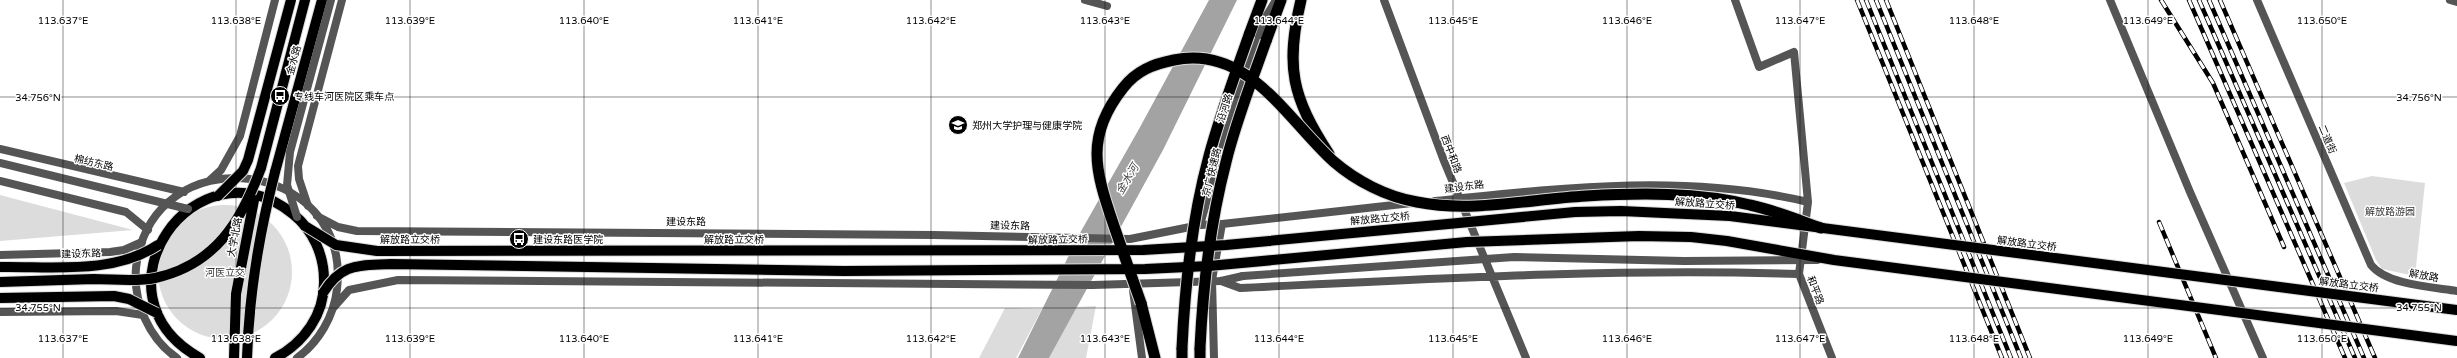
<svg xmlns="http://www.w3.org/2000/svg" width="2457" height="358" font-family="'Varela Round','Noto Sans SC',sans-serif">
<rect width="100%" height="100%" fill="#fff"/>
<path fill="#dcdcdc" d="M2372,176l53,7 -10,93 -33,-7 -6,-9 -32,-77z
M0,195l133,35 -133,11z
M158 272a67 67 0 1 1 134 0a67 67 0 1 1-134 0Z
M1096,306l-10,52h-37l28,-51z
M1005,308l37,1 -26,49h-37z"/>
<path fill="#a3a3a3" d="M1209,0h28l-74,150 -114,208h-31l62,-125 59,-104z"/>
<g fill="none" stroke-linecap="round" stroke-linejoin="round">
<g stroke="#dbdbdb" stroke-width="12">
<path id="primary" d="M261,168l44,-168
M275,172l47,-172
M200,358c-115,-64 -4,-222 93,-144 20,16 31,41 31,66 1,34 -20,63 -49,78"/>
</g>
<g stroke="#dbdbdb" stroke-width="13">
<path id="trunk" d="M1301,0c-16,67 -9,97 28,154
M1249,35l13,-35
M1266,41l15,-41
M1141,303l14,55
M1182,358v-10
M1200,358v-10"/>
</g>
<path stroke="#555" stroke-width="8" d="M1085,0l22,6
M1384,0l60,161 82,197
M1735,0l24,67 35,-15 14,150 -9,72 33,84
M2110,0l80,192 73,166
M2257,0l114,265c16,20 61,22 86,26
M2450,0l7,2
M1435,201c125,-13 251,-28 373,1
M308,206l-9,-27 -1,-13 44,-166
M1222,224l190,-21
M1200,225l33,-116 34,-94 9,-15
M0,255l110,-3 14,-2 18,-8
M1221,281l19,7c186,-9 372,-20 559,-14
M0,312l116,-1 27,4"/>
<path stroke="#555" stroke-width="8" d="M0,149l184,43
M0,181l126,31 22,18
M209,181l12,-11 19,-34 35,-136
M317,216l21,11 19,4 577,4 196,4 70,-14 22,-1 -10,56 2,78
M1133,290l9,68
M333,308l16,-18 49,-10 695,5 128,-4 22,-5
M177,358c-28,-19 -44,-56 -41,-90 15,-134 216,-111 201,21 -3,27 -18,53 -40,69"/>
<use href="#primary" stroke="#000" stroke-width="10"/>
<use href="#trunk" stroke="#000" stroke-width="11"/>
<g stroke="#000" stroke-width="4.5">
<path id="rail" d="M1857,0l145,358
M1866,0l145,358
M1876,0l145,358
M1886,0l144,358
M2161,0l52,83 71,164
M2189,0l156,358
M2199,0l156,358
M2209,0l155,358
M2220,0l155,358
M2159,222l57,136"/>
</g>
<use href="#rail" stroke="#fff" stroke-width="3" stroke-dasharray="9" stroke-linecap="butt"/>
<g stroke="#dbdbdb" stroke-width="12" stroke-linecap="butt">
<path id="primary-bridge" d="M218,196l25,-25 5,-11 43,-160
M305,226l31,19 41,6 766,-1 83,-5 349,-33 46,-1 109,5 727,94
M0,267c51,-1 113,8 158,-22
M0,282c31,-1 63,-2 94,-3 19,0 42,3 61,-1 60,-13 86,-56 106,-110
M323,293c19,-31 36,-27 68,-29l453,7 301,-2 64,-3 258,-24 172,-6 52,1 36,4 107,19 623,81
M0,298l114,-2 15,3 28,14
M234,358l2,-64 18,-94
M247,358c2,-64 12,-124 28,-186"/>
</g>
<g stroke="#dbdbdb" stroke-width="13" stroke-linecap="butt">
<path id="trunk-bridge" d="M1141,303c-9,-26 -19,-53 -28,-80 -18,-53 -28,-87 10,-135 13,-17 30,-24 51,-28 74,-15 112,58 159,101 23,20 54,36 84,41 55,11 114,-3 169,-6 53,-3 112,-4 164,9 24,5 48,15 71,23
M1182,348c3,-65 10,-130 27,-192 11,-41 26,-81 40,-121
M1200,348c3,-63 10,-125 26,-186 10,-41 26,-81 40,-121"/>
</g>
<path stroke="#555" stroke-width="8" d="M0,163l188,46
M297,217l-10,-32 3,-33 41,-152
M1243,276l271,-19 170,4 133,-1"/>
<use href="#primary-bridge" stroke="#000" stroke-width="10"/>
<use href="#trunk-bridge" stroke="#000" stroke-width="11"/>
</g>
<path fill="none" stroke="#000" stroke-width="1" stroke-opacity="0.45" d="M63,0v358M236,0v358M410,0v358M584,0v358M758,0v358M931,0v358M1105,0v358M1279,0v358M1453,0v358M1627,0v358M1800,0v358M1974,0v358M2148,0v358M2322,0v358M0,97h2457M0,308h2457"/>
<defs>
<g id="bus-disc" transform="scale(1)"><circle r="9.5" fill="#000" stroke="#fff"/><path d="M-5-6H5V4H4V6H2V4H-2V6H-4V4H-5ZM-3.5-4V0h7V-4ZM-3.5 1.2v1.5H-2V1.2ZM2 1.2v1.5H3.5V1.2Z" fill="#fff"/></g>
<g id="university-disc" transform="scale(1)"><circle r="9.5" fill="#000" stroke="#fff"/><path d="M0-5L7-2L0 1L-7-2ZM-4 1L0 2.5L4 1V4Q0 6-4 4Z" fill="#fff"/></g>
</defs>
<g fill-rule="evenodd">
<use href="#bus-disc" x="280" y="96"/>
<use href="#university-disc" x="958" y="125"/>
<use href="#bus-disc" x="519" y="239"/>
</g>
<g text-anchor="middle" stroke-width="3" stroke-linejoin="round" paint-order="stroke">
<g font-size="10" fill="#000" stroke="#fff">
<text transform="translate(293 60) rotate(-75)" y="4">金水路</text>
<text transform="translate(1224 108) rotate(-72)" y="4">沿河路</text>
<text transform="translate(2328 139) rotate(67)" y="4">二道街</text>
<text transform="translate(1452 154) rotate(69)" y="4">西中和路</text>
<text transform="translate(94 162) rotate(13)" y="4">棉纺东路</text>
<text transform="translate(1211 172) rotate(-76)" y="4">京广快速路</text>
<text transform="translate(1464 186) rotate(-7)" y="4">建设东路</text>
<text transform="translate(1705 203) rotate(4)" y="4">解放路立交桥</text>
<text transform="translate(1380 218) rotate(-5)" y="4">解放路立交桥</text>
<text x="686" y="225">建设东路</text>
<text transform="translate(1010 225) rotate(1)" y="4">建设东路</text>
<text transform="translate(234 237) rotate(-79)" y="4">大学北路</text>
<text x="410" y="243">解放路立交桥</text>
<text x="734" y="243">解放路立交桥</text>
<text transform="translate(1058 239) rotate(-1)" y="4">解放路立交桥</text>
<text transform="translate(2027 243) rotate(7)" y="4">解放路立交桥</text>
<text transform="translate(81 253) rotate(-2)" y="4">建设东路</text>
<text transform="translate(2424 275) rotate(10)" y="4">解放路</text>
<text transform="translate(2349 284) rotate(7)" y="4">解放路立交桥</text>
<text transform="translate(1816 290) rotate(69)" y="4">和平路</text>
</g>
<g font-size="10" fill="#000" stroke="#fff" text-anchor="start">
<text x="294" y="100">专线车河医院区乘车点</text>
<text x="972" y="129">郑州大学护理与健康学院</text>
<text x="533" y="243">建设东路医学院</text>
</g>
<g font-size="10" fill="#333" stroke="#fff">
<text x="2390" y="215">解放路游园</text>
<text x="225" y="276">河医立交</text>
</g>
<g font-size="11" font-style="italic" fill="#444" stroke="#fff">
<text transform="translate(1127 179) rotate(-59)" y="4">金水河</text>
</g>
</g>
<g font-size="10" text-anchor="middle" fill="#000" stroke="#fff" stroke-width="3" stroke-linejoin="round" paint-order="stroke">
<text x="63" y="24">113.637°E</text>
<text x="236" y="24">113.638°E</text>
<text x="410" y="24">113.639°E</text>
<text x="584" y="24">113.640°E</text>
<text x="758" y="24">113.641°E</text>
<text x="931" y="24">113.642°E</text>
<text x="1105" y="24">113.643°E</text>
<text x="1279" y="24">113.644°E</text>
<text x="1453" y="24">113.645°E</text>
<text x="1627" y="24">113.646°E</text>
<text x="1800" y="24">113.647°E</text>
<text x="1974" y="24">113.648°E</text>
<text x="2148" y="24">113.649°E</text>
<text x="2322" y="24">113.650°E</text>
<text x="38" y="101">34.756°N</text>
<text x="2419" y="101">34.756°N</text>
<text x="38" y="311">34.755°N</text>
<text x="2419" y="311">34.755°N</text>
<text x="63" y="342">113.637°E</text>
<text x="236" y="342">113.638°E</text>
<text x="410" y="342">113.639°E</text>
<text x="584" y="342">113.640°E</text>
<text x="758" y="342">113.641°E</text>
<text x="931" y="342">113.642°E</text>
<text x="1105" y="342">113.643°E</text>
<text x="1279" y="342">113.644°E</text>
<text x="1453" y="342">113.645°E</text>
<text x="1627" y="342">113.646°E</text>
<text x="1800" y="342">113.647°E</text>
<text x="1974" y="342">113.648°E</text>
<text x="2148" y="342">113.649°E</text>
<text x="2322" y="342">113.650°E</text>
</g>
</svg>
